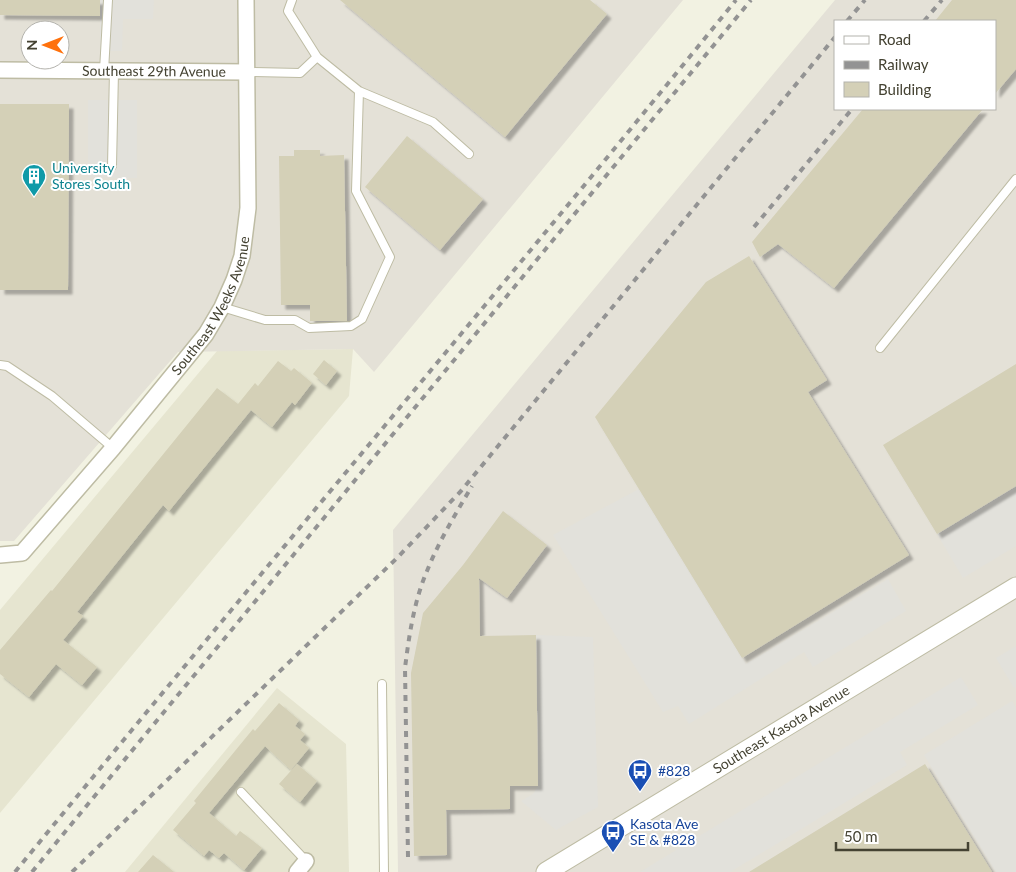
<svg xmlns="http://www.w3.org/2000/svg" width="1016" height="872" font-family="Lato,sans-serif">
<defs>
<filter id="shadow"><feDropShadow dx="4.5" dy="4.5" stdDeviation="1" flood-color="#0004"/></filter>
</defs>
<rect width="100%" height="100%" fill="#f2f2e2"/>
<path fill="#e6e5d0" d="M353,349l-4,47 -349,417v-203l217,-259z
M277,688l69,56 3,128h-224z"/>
<path fill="#e4e1d7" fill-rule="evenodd" d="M0,0h683l-309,372 -21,-23 -175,3 -164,189h-14zM30,30h30v30h-30z
M835,0h181v872h-618l-5,-342zM835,21h160v88h-160z"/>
<path fill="#e2e1db" d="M100,0h54l-1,19h-30l-1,32h-22z
M88,100h49v78h-49z
M1016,486v60l-53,32 -26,-44z
M639,489l107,175 142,-85 18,32 -93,56 -9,-15 -115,72 -11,-18 -15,6 -110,-177z
M536,635l57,2 5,170 -42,23 -35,-29 12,-7 5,-8z
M1016,646v41l-2,1 -18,-30z
M961,677l17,28 -78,47 7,13 -177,107h-90z
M1012,701l4,7v164h-20l-72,-117z"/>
<path fill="#d4d0b7" filter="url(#shadow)" d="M0,0h100v16l-100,-1z
M340,0h250l17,14 -102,123z
M952,0h64v69l-21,25v-73h-60z
M0,104h69l-1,186h-68z
M863,109h120l-149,179 -56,-44 -18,13 -8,-15z
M407,136l76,63 -43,51 -75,-63z
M294,150h26v6l24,-1 3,166h-37v-16h-29l-2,-149h15z
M749,256l78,124 -19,12 101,163 -167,103 -147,-241 111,-135z
M324,360l13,11 -11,14 -13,-11z
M278,361l13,10 3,-3 18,15 -17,22 -3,-3 -20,25 -21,-17 -82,101 -6,-6 -86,107 6,4 -20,24 34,27 -15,18 -26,-21 -27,33 -29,-23v-24l51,-60 1,1 165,-203 21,16 17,-21 3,3z
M1016,364v122l-79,48 -54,-89z
M503,511l44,34 -40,53 -28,-20 1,58 56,-1 2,151h-28v23l-64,1 1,45 -33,1 -3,-183 12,-60 40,-48z
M279,703l20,17 -4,6 10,8 -5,6 9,8 -18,22 -26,-24 -56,67 27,23 4,-5 22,17 -18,22 -20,-17 -5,5 -10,-8 -5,6 -31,-26 23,-27 -2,-2 59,-72 2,2z
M297,764l20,17 -17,21 -21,-18z
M925,764l67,108h-243z
M153,855l21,17h-36z"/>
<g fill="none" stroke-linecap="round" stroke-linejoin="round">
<g stroke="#bebca4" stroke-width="10">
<path id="service" d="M292,0l-4,11 29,46
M104,71l4,-71
M359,91l74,31 36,32
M112,166l2,-95
M222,307l43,13h30l14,8 42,-2 11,-7 28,-62 -34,-66 3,-100 -42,-34 -17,16 -52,-1
M880,348l136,-169
M0,365l7,1 45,30 61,52
M382,684l2,188
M241,792l65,69"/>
</g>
<g stroke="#bebca4" stroke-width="18">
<g id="minor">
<path id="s1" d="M0,70l248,2"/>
<path id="s2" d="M0,555l22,-2 91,-105 76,-93 17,-21 16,-27 12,-27 8,-24 6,-48 -2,-208"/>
<path d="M297,872l9,-11"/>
</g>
</g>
<g stroke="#bebca4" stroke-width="21">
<g id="tertiary">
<path id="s3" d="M546,872l470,-285"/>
</g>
</g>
<use href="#service" stroke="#fff" stroke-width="8"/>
<use href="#minor" stroke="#fff" stroke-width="15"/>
<use href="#tertiary" stroke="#fff" stroke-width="19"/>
<path stroke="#939393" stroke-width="4" stroke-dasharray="6 6" stroke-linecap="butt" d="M847,21l18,-21
M924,21l18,-21
M754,227l98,-118
M408,857l-3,-189c4,-32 9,-67 22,-97 12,-30 29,-58 45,-85
M15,872c239,-292 483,-579 721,-872
M32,872l719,-872
M72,872l325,-314 64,-67 374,-454"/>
</g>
<defs>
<g id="building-pin" transform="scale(1.25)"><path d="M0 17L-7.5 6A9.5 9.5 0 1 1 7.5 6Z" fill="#0f9aa8" stroke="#fff"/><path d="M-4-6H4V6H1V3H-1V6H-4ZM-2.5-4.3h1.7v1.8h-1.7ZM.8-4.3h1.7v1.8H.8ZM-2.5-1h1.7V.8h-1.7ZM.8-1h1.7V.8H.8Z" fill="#fff"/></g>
<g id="bus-pin" transform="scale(1.25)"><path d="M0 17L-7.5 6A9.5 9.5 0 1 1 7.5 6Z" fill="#1a4fb4" stroke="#fff"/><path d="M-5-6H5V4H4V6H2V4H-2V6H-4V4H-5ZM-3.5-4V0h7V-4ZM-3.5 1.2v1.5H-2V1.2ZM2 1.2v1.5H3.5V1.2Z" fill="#fff"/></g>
</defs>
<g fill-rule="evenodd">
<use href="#building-pin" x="34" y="176"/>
<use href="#bus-pin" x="640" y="771"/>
<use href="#bus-pin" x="613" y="832"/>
</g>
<g text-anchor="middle" stroke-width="4" stroke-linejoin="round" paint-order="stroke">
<g font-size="14" fill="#444232" stroke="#fff">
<text dy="5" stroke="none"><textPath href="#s1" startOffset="154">Southeast 29th Avenue</textPath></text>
<text dy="5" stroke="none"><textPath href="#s2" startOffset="336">Southeast Weeks Avenue</textPath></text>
<text dy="5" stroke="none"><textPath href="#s3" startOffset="275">Southeast Kasota Avenue</textPath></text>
</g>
<g font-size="14" fill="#0d838f" stroke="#fff" text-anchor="start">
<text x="52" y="173">University<tspan x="52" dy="16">Stores South</tspan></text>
</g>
<g font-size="14" fill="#164399" stroke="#fff" text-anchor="start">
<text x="658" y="776">#828</text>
<text x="630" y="829">Kasota Ave<tspan x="630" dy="16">SE &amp; #828</tspan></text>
</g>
</g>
<rect x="834" y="20" width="162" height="90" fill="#ffffff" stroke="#b4b3ad"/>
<rect x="844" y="36" width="25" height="8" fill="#ffffff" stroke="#b4b3ad"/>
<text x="878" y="45" font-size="15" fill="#444232">Road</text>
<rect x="844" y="61" width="25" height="8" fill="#939393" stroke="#b4b3ad"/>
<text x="878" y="70" font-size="15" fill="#444232">Railway</text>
<rect x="844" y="82" width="25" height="15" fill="#d4d0b7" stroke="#b4b3ad"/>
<text x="878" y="95" font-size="15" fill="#444232">Building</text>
<g transform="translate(45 45) rotate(270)"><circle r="24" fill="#ffffff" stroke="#b4b3ad"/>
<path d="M0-4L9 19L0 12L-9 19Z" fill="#ff710c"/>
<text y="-8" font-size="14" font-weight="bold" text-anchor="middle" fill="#444232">N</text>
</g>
<path d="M836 842v8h132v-8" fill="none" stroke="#444232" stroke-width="2.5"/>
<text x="844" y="842" font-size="15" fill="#444232" stroke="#ffffff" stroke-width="4" paint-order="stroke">50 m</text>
</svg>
